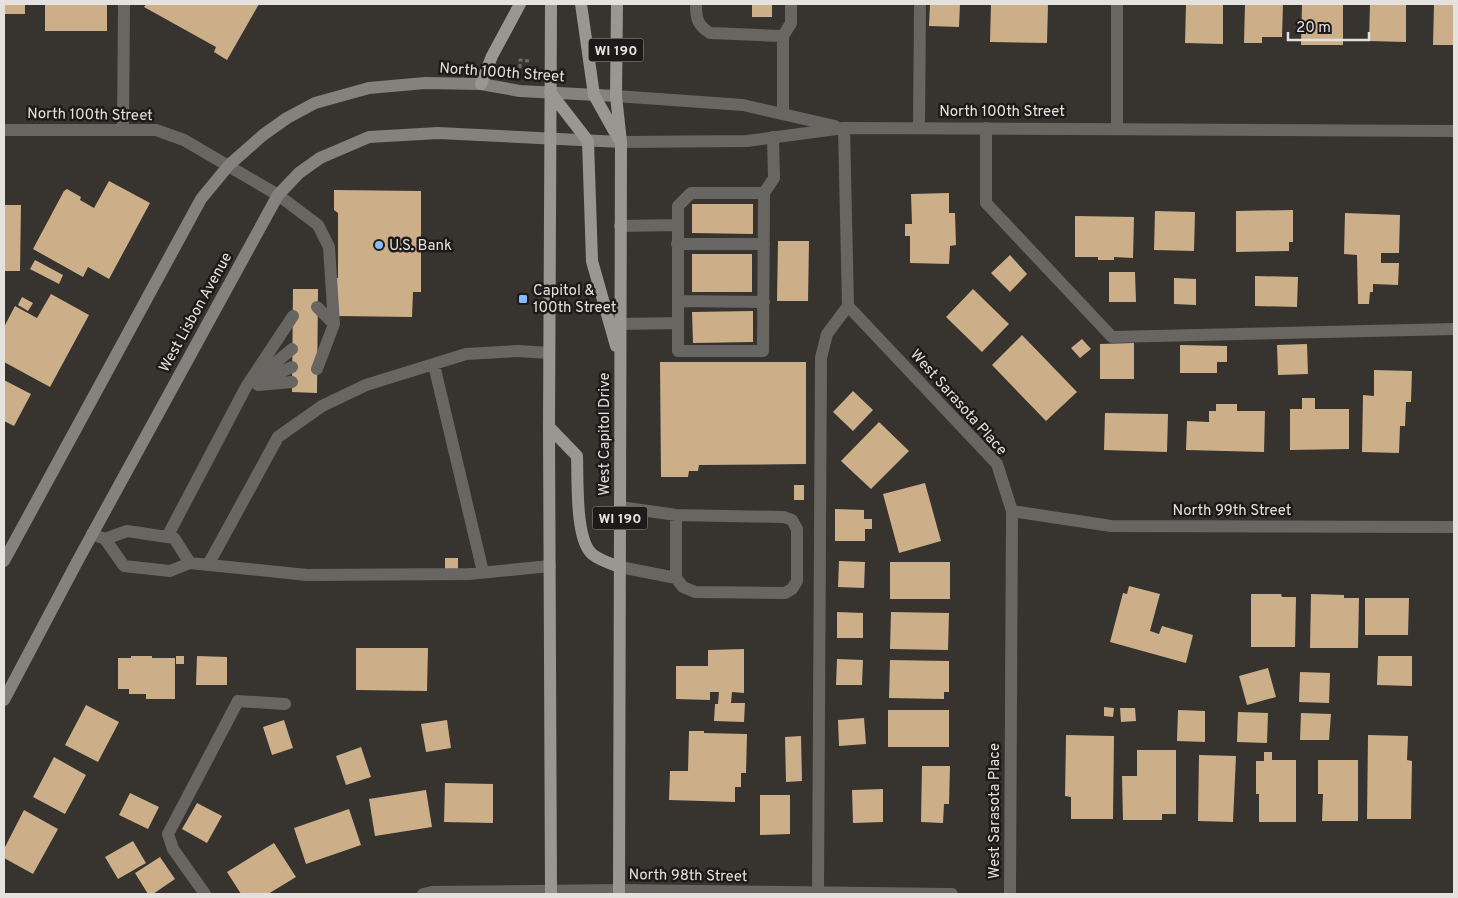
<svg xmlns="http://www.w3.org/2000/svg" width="1458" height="898" font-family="Overpass,sans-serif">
<rect width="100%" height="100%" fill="#37332f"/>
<path fill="#ccaf89" d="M4,4h21v10h-21z
M45,4h62v27h-62z
M146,4h113l-32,56 -13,-8 2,-5 -72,-40z
M752,4h20v13h-20z
M930,4h30l-1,23 -30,-1z
M991,4h57l-1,39 -57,-1z
M1186,4h37v40l-38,-1z
M1245,4h38l-1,33h-20v6h-18z
M1302,4h41v41h-42z
M1370,4h36v38l-37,-1z
M1434,4h20v41h-21z
M109,181l41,22 -41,76 -21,-12 -5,10 -50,-28 31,-58 3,-2 14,8 -1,3 14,8z
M334,190l87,1v101h-8l-1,25 -75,-1 -2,-38h3v-65l-4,-3z
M949,193v20h6l1,32 -6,1 -1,18 -39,-1v-27h-5v-12h7l-1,-30z
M692,204h61v30l-61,-1z
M4,205h17l-1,66h-16z
M1293,210v32h-4v9l-53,1v-41z
M1155,211l40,1 -1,39 -40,-1z
M1345,213l55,2 -1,38h-18v10h18l-1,22 -25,-1v8h-3l-1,12h-11l-1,-49 -13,-1z
M1075,216l59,1 -1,41 -19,-1v3h-16v-3h-23z
M778,241h31l-1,60h-31z
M692,254h60v38h-60z
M1010,255l17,19 -17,18 -19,-19z
M35,260l28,15 -4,9 -29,-15z
M1109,272h26l1,30h-27z
M1255,276l43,1 -1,30 -42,-1z
M1174,278l22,1v26l-22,-1z
M293,289h25l-1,104 -25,-1z
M973,289l36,35 -27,28 -36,-35z
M51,294l38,21 -39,72 -46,-25v-35l11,-21 22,12z
M22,297l11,6 -5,8 -10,-6z
M753,311v31l-60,1 -1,-31z
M1022,335l55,57 -31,29 -54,-56z
M1082,339l9,10 -11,9 -9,-10z
M1134,343v36h-34v-35z
M1307,344l1,30 -30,1 -1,-30z
M1180,345l47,1v16h-10v11h-37z
M660,362h146v102l-107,1 -1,6h-9l-1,6h-27z
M1374,370l38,1 -1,31h-5l-1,24h-5l-1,27 -37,-1 1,-57 11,1z
M4,380l27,14 -17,32 -10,-5z
M853,391l20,19 -20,21 -20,-19z
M1302,398h13v11h34v40l-59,1v-41h12z
M1216,404h21v7h28l-1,41 -78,-2 1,-29 22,1v-11h7z
M1105,413l63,1 -1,38 -63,-2z
M879,422l30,29 -38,38 -30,-28z
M925,483l16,58 -42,12 -16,-59z
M794,485h10v15h-10z
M835,509l29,1v9h8v10h-7v12h-30z
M445,558h13v12l-13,-1z
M839,561l26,1 -1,26 -26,-1z
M890,562h60v37h-60z
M1129,586l31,8 -10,37 9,3 3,-8 31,9 -7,28 -76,-21 13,-49 4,1z
M1251,594h30l1,3h14l-1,50h-44z
M1311,594l33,1v3h15l-1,50h-48z
M1365,598h44l-1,37h-43z
M837,612l26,1v25h-26z
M891,612l58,1 -1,37 -58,-1z
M356,648h72l-1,43 -71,-1z
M744,649v44l-12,-1 -1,11h14l-1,19 -30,-1 1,-17h3l1,-12h-9v8l-34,-1v-33h32v-16z
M131,656h21v2h23v41h-29v-5h-17v-5h-11v-31h13z
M176,656h8v8h-8z
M197,656l30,1v28h-31z
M1378,656h34v30l-35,-1z
M837,659l26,1 -1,25h-26z
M890,660l59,1v31h-5v7l-55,-1z
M1268,668l8,29 -29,8 -8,-29z
M1300,672l30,1 -1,30 -30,-1z
M86,705l33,17 -21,40 -33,-17z
M1104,707l10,1 -1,9 -9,-1z
M1120,708h15l1,13 -15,1z
M888,710h61v37h-61z
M1178,710l27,1v31l-28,-1z
M1238,712l30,1 -1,30 -30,-1z
M1301,713l30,1 -2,26h-29z
M864,718l2,26 -27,2 -1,-26z
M284,720l9,28 -21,7 -9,-28z
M447,720l4,28 -25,4 -5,-28z
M689,731h15v2l43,1 -1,39h-5v14h-6v15l-66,-2 1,-29h18z
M1066,735l48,1 -1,83h-42v-22l-6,-1z
M1368,735l40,1 -1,24 5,1 -1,58h-44z
M801,736l1,45 -16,1 -1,-45z
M361,747l10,30 -25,8 -10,-29z
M1137,750h39v64h-14v6h-39l-1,-44h15z
M1264,752h8v8h24v62h-37v-28h-3v-33h8z
M1199,755l37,1 -3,66 -35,-1z
M54,757l32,18 -21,39 -32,-17z
M1318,760h40v61h-36l1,-27h-5z
M922,766h28l-1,38h-5l-1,19 -22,-1z
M445,783l48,1v39l-49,-1z
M883,789v33l-30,1 -1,-33z
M426,790l6,37 -57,9 -6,-37z
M130,793l29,14 -11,22 -29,-14z
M760,795h30v39l-30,1z
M197,803l25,13 -15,27 -25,-14z
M349,809l12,36 -55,19 -12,-36z
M24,810l34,19 -25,45 -29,-16v-9z
M133,841l13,22 -28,16 -13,-22z
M274,843l22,34 -28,17h-27l-14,-22z
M160,857l15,22 -22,15h-5l-13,-21z"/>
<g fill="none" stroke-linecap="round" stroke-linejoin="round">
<path stroke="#6e6a66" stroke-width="3" stroke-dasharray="4 2.5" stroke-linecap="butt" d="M520,68v-8l10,1"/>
<path stroke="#686663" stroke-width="12" d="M696,4c0,14 1,21 14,29l73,3v78
M783,36l8,-13v-19
M919,127l1,-123
M986,128v75l126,134 342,-8
M123,130l1,-126
M764,193h-73l-13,13v145h85l1,-158 10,-15 -1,-41
M278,195l40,30 11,22 5,77 -17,45
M620,226l58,-1
M677,244h87
M678,301l86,1
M317,307l17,17
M620,324l58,-1
M434,365l49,207
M256,379l36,-30
M262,380l30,-13
M258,385l34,-3
M620,507l56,8 108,2 8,3 5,9v52l-5,8 -7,4 -90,-1 -12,-5 -7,-9 -56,-11
M676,515v63
M92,534l13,5 19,27 46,5 20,-8 117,12 162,-1 81,-8
M167,537l79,-150 47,-71
M105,539l22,-8 47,7 16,25
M208,565l70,-128 44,-31 44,-21 100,-31 52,-3 31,2
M818,893l3,-535 6,-24 21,-28
M205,894l-32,-45 -5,-15 70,-133 47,3"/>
<path stroke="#686663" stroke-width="12" d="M1117,4v125
M844,128l4,178 149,158 15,47 -2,383
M1012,511l99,15 343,1
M423,894l9,-2 187,-2 333,4"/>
<path stroke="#686663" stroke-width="12" d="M616,96l127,9 92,21
M4,130h152l28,10 94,55
M621,142l126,-1 97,-13 610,3"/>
<path stroke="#84817e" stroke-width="12" d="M4,561l197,-362 28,-34 34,-30 24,-17 28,-15 54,-15 56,-5 56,1 39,7 96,5
M4,700l73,-138 201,-367 21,-22 21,-15 49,-21 69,-4 183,9"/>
<path stroke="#9a9691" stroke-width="12" d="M551,4l-2,423 2,467
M581,4l13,91 24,43
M617,4l-1,92 5,46 -2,752
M481,84l11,-28 28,-52
M550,92l38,49 4,120 24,85
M549,427l28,29c1,23 -2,83 15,98 7,6 19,10 28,13"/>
</g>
<g fill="#88bbfc" stroke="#1d1b19" stroke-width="2">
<circle cx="379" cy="245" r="5"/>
<rect x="518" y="294" width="10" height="10" rx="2.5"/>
</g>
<g text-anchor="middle" stroke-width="5" stroke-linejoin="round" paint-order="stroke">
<g fill="#1d1b19" stroke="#a8a6a3" stroke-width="1">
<rect x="588.5" y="38.5" width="55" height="23" rx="4"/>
<rect x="592.5" y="506.5" width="55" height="23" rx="4"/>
</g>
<g font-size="14" font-weight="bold" fill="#e4e1de">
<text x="616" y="55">WI 190</text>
<text x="620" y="523">WI 190</text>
</g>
<g font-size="15" fill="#e4e1de" stroke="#1d1b19">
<text transform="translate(502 72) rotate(4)" y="5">North 100th Street</text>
<text x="1002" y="116">North 100th Street</text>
<text transform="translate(90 114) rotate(1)" y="5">North 100th Street</text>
<text transform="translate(195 312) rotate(-61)" y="5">West Lisbon Avenue</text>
<text transform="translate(959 402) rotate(48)" y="5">West Sarasota Place</text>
<text transform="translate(604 434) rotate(-90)" y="5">West Capitol Drive</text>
<text x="1232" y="515">North 99th Street</text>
<text transform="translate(994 811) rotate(-90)" y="5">West Sarasota Place</text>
<text transform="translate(688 875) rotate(1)" y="5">North 98th Street</text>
</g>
<g font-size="15" fill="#e4e1de" stroke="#1d1b19" text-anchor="start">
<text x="389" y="250">U.S. Bank</text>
<text x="533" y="295">Capitol &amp;<tspan x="533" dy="17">100th Street</tspan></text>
</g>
</g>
<rect width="1458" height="898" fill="none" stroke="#e4e1de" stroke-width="10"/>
<path d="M1288 32v8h81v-8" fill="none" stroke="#e4e1de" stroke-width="2.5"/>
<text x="1296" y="32" font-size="15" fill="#e4e1de" stroke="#1d1b19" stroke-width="4" paint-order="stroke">20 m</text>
</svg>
